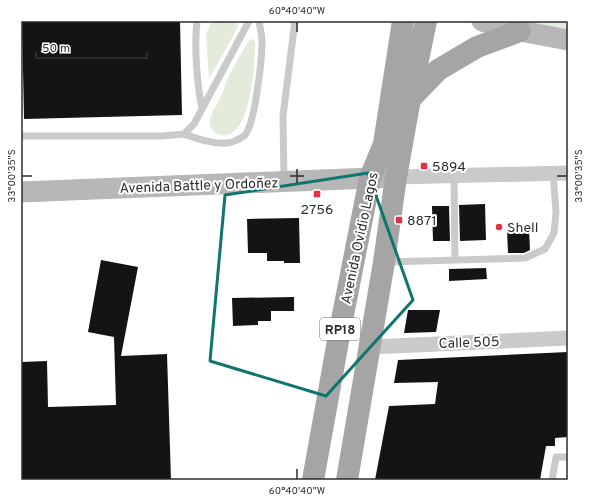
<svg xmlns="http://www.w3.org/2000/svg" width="589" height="501" font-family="Overpass,sans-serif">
<rect width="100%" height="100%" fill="#fff"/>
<path fill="#e3ebdb" d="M212,21h25l1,6 -29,52 -3,-45z
M482,21h86v19z
M251,39l3,1 1,4c0,19 -4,98 -35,91 -4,-1 -9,-6 -10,-11 -1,-8 6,-18 10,-25 3,-7 5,-15 9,-23 6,-11 12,-23 19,-34z"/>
<path fill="#141414" d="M22,21h158l2,94 -158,4z
M485,204l1,36 -26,1 -1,-36z
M432,206h17l1,35h-17z
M299,218l1,45h-16v-2h-17v-8h-19l-1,-34z
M529,229l1,21 -6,3h-16l-1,-23z
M101,260l37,7 -17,89 46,-2 4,126h-150v-118l26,-1 1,46 68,-2 -2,-68 -26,-5z
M486,268l1,11 -38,2v-12z
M294,297v14h-23v10h-13v4l-25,1 -1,-28z
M408,310h32l-4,22 -32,1z
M568,352v85l-13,1v8h-9l-6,34h-165l14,-74 46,-2 3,-22 -44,1 4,-23z"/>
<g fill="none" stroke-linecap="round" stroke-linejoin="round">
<path stroke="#cacaca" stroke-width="7" d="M197,21c-3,26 0,63 5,88
M184,134c14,5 39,14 53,6 2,-1 6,-3 8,-5 10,-11 17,-76 17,-93 0,-7 -2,-14 -3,-21
M21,136h141l22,-2 10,-10 55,-103
M454,176l1,84
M284,180l-1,-64 12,-95
M387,262l138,-4 20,-9 9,-16 2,-21 -3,-39
M552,480l4,-23h12"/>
<path stroke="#cacaca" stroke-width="15" d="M396,177l172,-4
M370,347l198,-9"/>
<path stroke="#b7b7b7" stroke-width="21" d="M482,21l38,10 48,9
M21,192l375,-15"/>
<path stroke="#a5a5a5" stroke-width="22" d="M410,99l28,-29 39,-23 43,-16
M313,480l27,-150 30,-152 14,-34 19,-123
M347,480l37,-218 12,-85 14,-78 16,-78"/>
</g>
<path fill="none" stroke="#0f766e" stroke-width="3" stroke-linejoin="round" d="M368,173l45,127 -87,96 -116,-35 15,-166z"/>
<path fill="none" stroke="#2d2d2d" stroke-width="1.5" d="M297,22v10M297,169v14M22,176h10M290,176h14M557,176h10M297,469v10"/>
<g fill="#e23142" stroke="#fff" stroke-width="1.5">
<rect x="420" y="162" width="8" height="8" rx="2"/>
<rect x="313" y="190" width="8" height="8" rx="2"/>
<rect x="395" y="216" width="8" height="8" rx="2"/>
<circle cx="499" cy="227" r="4"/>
</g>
<g text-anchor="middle" stroke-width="4" stroke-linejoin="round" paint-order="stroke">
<rect fill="#fff" stroke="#6c6c6c" stroke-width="1" x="320" y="318" width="40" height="22" rx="3"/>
<g font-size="13" font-weight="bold" fill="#2d2d2d">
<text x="340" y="334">RP18</text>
</g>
<g font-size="14" fill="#2d2d2d" stroke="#fff" text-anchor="start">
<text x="432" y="171">5894</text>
<text x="317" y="214" text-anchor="middle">2756</text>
<text x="407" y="225">8871</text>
<text x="507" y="232">Shell</text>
</g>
<g font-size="14" fill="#2d2d2d" stroke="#fff">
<text transform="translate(199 185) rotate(-2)" y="5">Avenida Battle y Ordoñez</text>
<text transform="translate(359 238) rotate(-78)" y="5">Avenida Ovidio Lagos</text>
<text transform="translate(469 342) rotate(-2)" y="5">Calle 505</text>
</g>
</g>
<rect width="589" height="501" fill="none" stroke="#ffffff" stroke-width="44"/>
<path d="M36 52v6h111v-6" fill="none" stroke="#2d2d2d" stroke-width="2"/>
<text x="42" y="52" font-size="12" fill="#2d2d2d" stroke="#ffffff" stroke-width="3" paint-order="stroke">50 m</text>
<rect x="22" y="22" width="545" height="457" fill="none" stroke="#2d2d2d" stroke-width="1.5"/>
<g font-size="10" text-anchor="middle" fill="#2d2d2d">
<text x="297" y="14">60°40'40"W</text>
<text transform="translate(11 176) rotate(-90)" y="4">33°00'35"S</text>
<text transform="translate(578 176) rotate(-90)" y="4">33°00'35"S</text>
<text x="297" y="494">60°40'40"W</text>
</g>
</svg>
